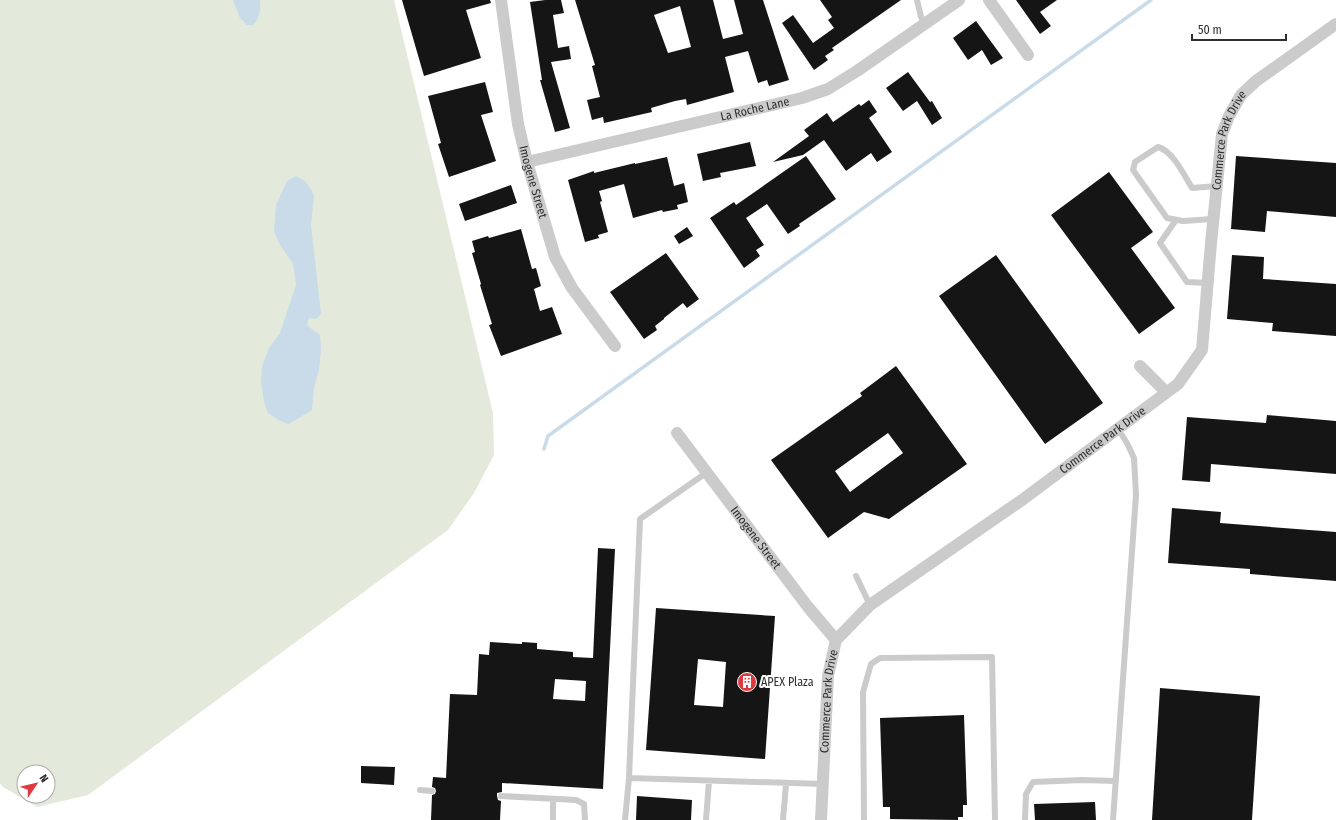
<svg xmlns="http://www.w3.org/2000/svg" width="1336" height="820" font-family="'Fira Sans Condensed',sans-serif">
<rect width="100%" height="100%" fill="#fff"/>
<path fill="#e3eadc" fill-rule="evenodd" d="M0,0h394l99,413 1,42 -20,38 -26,37 -360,265 -51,12 -34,-20 -3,-4zM24,772h24v24h-24z"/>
<path fill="#c9dbe9" d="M233,0h27c1,10 0,18 -7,25h-6l-7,-7z
M296,176l9,5 6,8 3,7 -3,29 10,89 -5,5 -7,-1 -2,7 6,5 7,5 1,14 -2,21 -5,18 -2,22 -23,14 -9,-3 -12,-8 -4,-11 -3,-21 1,-15 7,-18 11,-15 16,-48 -3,-21 -14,-21 -5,-12 2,-26 11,-24z"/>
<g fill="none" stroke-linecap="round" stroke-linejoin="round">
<path stroke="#c9dbe9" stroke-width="3.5" d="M544,449l4,-13 603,-436"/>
</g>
<path fill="#151515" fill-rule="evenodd" d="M402,0h88l1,3 -25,7 15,48 -57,18z
M545,0h16l3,13 -11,2 5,33 11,-2 2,13 -20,3 19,66 -15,4 -15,-52h2l-12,-78z
M575,0h138l10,39 20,-5 -9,-34h29l26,80 -20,6 -2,-6 -9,3 -10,-32 -23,6 9,35 -47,13 -1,-6 -11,2 -24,7 1,4 -48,11 -1,-6 -11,3 -5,-20 13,-3 -8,-31 3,-1zM680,6l11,41 -23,6 -14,-38z
M820,0h81l-69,48 2,2 -9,6 3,4 -14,10 -32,-47 11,-8 20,28 21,-15 -6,-8 4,-3z
M1016,0h41l-17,12 11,14 -11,8z
M976,21l27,37 -12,7 -9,-15 -14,10 -15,-22z
M908,72l22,30 2,-1 10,17 -10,7 -15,-24 -14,10 -17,-23z
M485,82l8,30 -12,3 15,46 -47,16 -11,-33 3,-1 -13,-47z
M869,100l8,12 -8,6 23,34 -15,10 -6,-9 -25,18 -22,-31 -21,15 -30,7 36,-26 -5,-6 23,-17 6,9 26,-18 2,2z
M750,142l6,24 -36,7 1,4 -18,4 -6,-27z
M806,156l30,43 -37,25 1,2 -12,8 -21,-30 -21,14 18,27 -8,5 4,6 -16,12 -34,-50 24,-16 2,3z
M1236,156l100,7v54l-69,-6 -2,21 -34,-3z
M667,157l7,29 10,-3 4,19 -11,3 1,4 -15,3 -1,-2 -29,8 -9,-34 -25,7 3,10 -2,1 8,30 -10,3 1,3 -14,4 -17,-62 26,-9v2l41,-10v1z
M1109,172l44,60 -22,16 44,60 -36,26 -88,-119z
M511,185l6,18 -52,18 -6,-17z
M687,227l6,9 -14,8 -5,-8z
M521,229l11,40 4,-1 5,18 -7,3 6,22 12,-4 10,27 -61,22 -12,-31 3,-1 -12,-39 1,-1 -9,-31 3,-1 -3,-11 16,-5 1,2z
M666,253l33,46 -12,9 -4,-5 -19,15v1l-9,7 2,4 -13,9 -34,-47z
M996,255l107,148 -58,41 -106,-148z
M1232,255l32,2 -1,22 73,5v52l-64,-5 1,-8 -46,-4z
M896,366l71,98 -78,55 -25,-7 -36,26 -57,-78 91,-64 -2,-3zM888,433l15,20 -53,39 -15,-21z
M1267,415l69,6v53l-125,-10 -1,18 -28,-2 5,-63 79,6z
M1172,508l49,4 -1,11 116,9v49l-86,-7v-5l-82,-6z
M598,548l17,1 -12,240 -101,-6v9l-5,1v3l1,4 3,1 -1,19h-69l1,-25 3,-1 1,-3 -1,-3 -3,-1 1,-10 13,1 4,-84 27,1 2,-41 10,1 1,-13 32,2v-2l15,1v6l36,3v5l20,1zM555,679l31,2 -1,20 -32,-2z
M656,608l119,8 -10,143 -119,-9zM698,659l28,3 -3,45 -29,-2z
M1160,688l100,8 -8,124h-100z
M964,715l3,90h-4v12h-5v3l-68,-1v-12h-7l-3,-89z
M361,766l34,1 -1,18 -33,-2z
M637,796l55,4 -1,20h-55z
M1095,802l1,18h-61l-1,-16z"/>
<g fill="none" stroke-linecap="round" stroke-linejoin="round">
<path stroke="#cbcbcb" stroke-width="6" d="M917,0l4,17 5,6
M1213,219l-30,2 -16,-3 -34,-48 2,-8 23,-15c15,4 26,28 34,41l25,-2
M1176,220l-16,23 27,39 21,1
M856,576l14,29
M629,778l194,6
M420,790l12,1
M501,796l75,4 8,4 1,16
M553,799v21
M625,820l4,-42 11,-259 66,-46
M706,820l3,-39
M783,820l3,-36
M864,820l-1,-128 8,-28 9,-6 112,-1 3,163
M1025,820l1,-26 7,-12 49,-2 34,1
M1113,820l23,-325 -2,-37 -7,-15 -9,-14"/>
<g stroke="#cbcbcb" stroke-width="12">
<path id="s1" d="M501,0l17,124 9,38 28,95 17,31 43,58"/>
<path d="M989,0l39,55"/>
<path id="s2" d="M527,162l275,-64 26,-9 29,-18 102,-71"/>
<path d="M1140,366l26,26"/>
<path id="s3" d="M677,433l131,174 28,33"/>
<path id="s4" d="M821,820l7,-144 8,-36 34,-35 152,-105 156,-116 24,-34 9,-107 11,-109 7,-18 12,-21 15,-14 80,-57"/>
</g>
</g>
<defs>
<g id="building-disc" transform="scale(1)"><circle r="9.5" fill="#db3a3e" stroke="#fff"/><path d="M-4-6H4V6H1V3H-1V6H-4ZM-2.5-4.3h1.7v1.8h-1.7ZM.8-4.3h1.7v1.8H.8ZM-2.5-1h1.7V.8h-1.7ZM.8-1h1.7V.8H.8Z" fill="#fff"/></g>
</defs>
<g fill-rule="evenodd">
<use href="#building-disc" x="747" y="682"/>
</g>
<g text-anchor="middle" stroke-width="4" stroke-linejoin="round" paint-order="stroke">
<g font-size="12" fill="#2e2e2e" stroke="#fff">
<text dy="4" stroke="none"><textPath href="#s2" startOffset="234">La Roche Lane</textPath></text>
<text dy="4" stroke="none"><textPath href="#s4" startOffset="863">Commerce Park Drive</textPath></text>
<text dy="4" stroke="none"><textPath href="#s1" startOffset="185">Imogene Street</textPath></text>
<text dy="4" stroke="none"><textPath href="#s4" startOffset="515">Commerce Park Drive</textPath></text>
<text dy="4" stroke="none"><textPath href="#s3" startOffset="131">Imogene Street</textPath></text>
<text dy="4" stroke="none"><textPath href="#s4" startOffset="119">Commerce Park Drive</textPath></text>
</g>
<g font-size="12" fill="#2e2e2e" stroke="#fff" text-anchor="start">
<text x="761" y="686">APEX Plaza</text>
</g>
</g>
<g transform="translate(36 784) rotate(55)"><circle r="19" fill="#ffffff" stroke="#ababab"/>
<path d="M0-3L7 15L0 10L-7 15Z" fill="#db3a3e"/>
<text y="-6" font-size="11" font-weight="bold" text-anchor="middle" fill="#2e2e2e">N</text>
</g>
<path d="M1192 34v6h94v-6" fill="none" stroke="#2e2e2e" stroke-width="2"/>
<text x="1198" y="34" font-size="12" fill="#2e2e2e" stroke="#ffffff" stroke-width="3" paint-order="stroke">50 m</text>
</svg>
